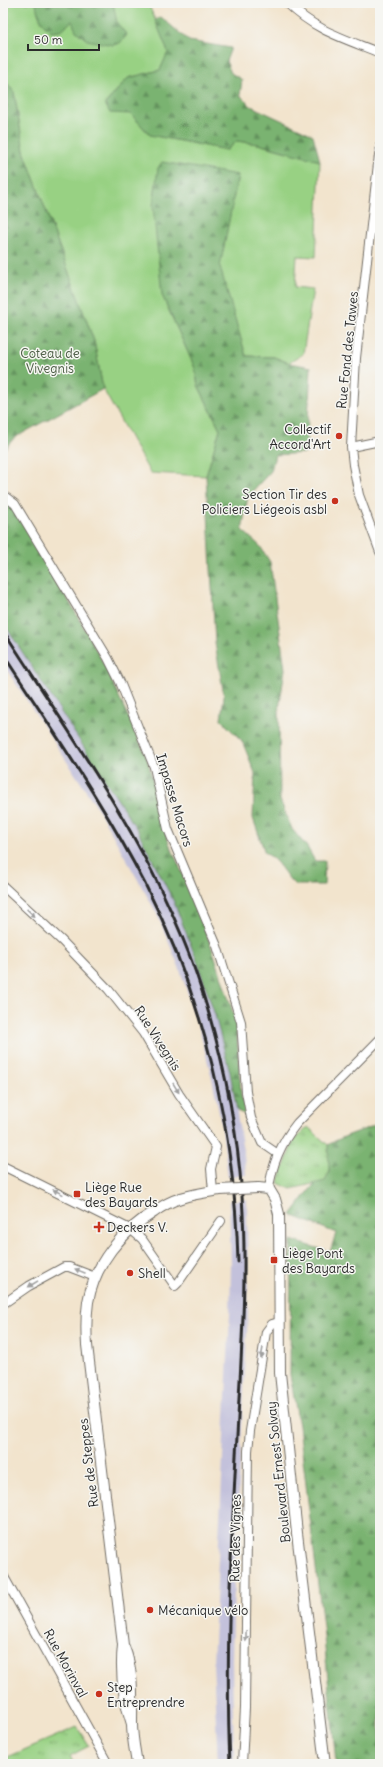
<svg xmlns="http://www.w3.org/2000/svg" width="383" height="1767" font-family="Delius,sans-serif">
<defs>
<pattern id="forest-firs" width="22" height="20" patternUnits="userSpaceOnUse"><rect width="22" height="20" fill="#7ab371"/><path d="M5 1l3.5 6h-7zM16 11l3.5 6h-7z" fill="#64925d"/></pattern>
<pattern id="park-tufts" width="24" height="20" patternUnits="userSpaceOnUse"><rect width="24" height="20" fill="#98d183"/><path d="M3 7l-1-3M5 7V3M7 7l1-3M15 17l-1-3M17 17v-4M19 17l1-3" fill="none" stroke="#7caa6b"/></pattern>
</defs>
<rect width="100%" height="100%" fill="#f6f6f2"/>
<filter id="ink" filterUnits="userSpaceOnUse"><feTurbulence type="fractalNoise" baseFrequency=".025" numOctaves="2"/><feDisplacementMap in="SourceGraphic" scale="8" xChannelSelector="R" yChannelSelector="G"/><feConvolveMatrix kernelMatrix="1 2 1 2 8 2 1 2 1" color-interpolation-filters="sRGB"/></filter>
<filter id="wash" filterUnits="userSpaceOnUse"><feTurbulence type="fractalNoise" baseFrequency=".012" numOctaves="4" result="noise"/><feDisplacementMap in="SourceGraphic" scale="16" xChannelSelector="R" yChannelSelector="G"/><feGaussianBlur stdDeviation="0.9" result="paint"/><feColorMatrix in="noise" values="0 0 0 0 0 0 0 0 0 0 0 0 0 0 0 0 0 1.4 0 .05"/><feComposite in="paint" operator="in"/></filter>
<g filter="url(#wash)">
<rect width="100%" height="100%" fill="#f2e4cd"/>
<path fill="#c3c1db" d="M3,622l115,176 29,50 27,54 22,56 19,57 15,57 15,90 1,13 -18,2 -6,-50 -10,-49 -15,-57 -18,-54 -23,-55 -58,-103 -95,-145z
M247,1199l1,114 -14,268 -2,80 2,103h-16l-5,-102 17,-348 1,-51 -2,-62z"/>
<path fill="#98d183" stroke="#627e57" d="M3,3h145l21,49 -9,18 -32,8 -23,26 26,10 19,21 77,15 10,-9 21,3 62,17 -4,96 -19,-1 -2,31 18,2 -10,65 -14,9 -15,-6 -28,-1 -27,-89 19,-92 -76,120 33,73 3,17 22,44 -14,47 -56,-3 -47,-84 -9,-48 -70,-190 -10,-59 -11,-14z"/>
<path fill="url(#forest-firs)" stroke="#526f4e" d="M36,3h77l4,20 10,12 -7,8 -7,2 -26,-5 -11,-9 -4,-10 -12,10 -9,1c-9,-8 -14,-17 -15,-29z
M161,17l28,24 42,7 -5,13 5,12 11,7 -2,15 11,11 62,29 7,26 -62,-17 -21,-3 -10,9 -77,-15 -19,-21 -21,-1 -5,-9 23,-26 32,-8 8,-18 -13,-32z
M3,78l11,14 10,59 70,190 9,48 -89,49 -11,13z
M162,162l76,13 -18,92 26,89 28,1 15,6 22,4 -5,86 -31,2 -4,16 -23,25 -6,34 18,16 10,16 15,107 -6,40 1,91 12,29 15,18 8,14h10l-1,24h-29c-11,-10 -17,-26 -30,-32l-12,-35 2,-45 -13,-32 -21,-21 3,-24 -9,-53 -9,-167 14,-47 -22,-44 -3,-17 -33,-73 -9,-89 5,-38z
M3,495l12,9 90,162 42,92 20,80 29,67 19,52 21,65 5,72 5,21 -9,-4 -7,-39 -15,-57 -19,-57 -22,-56 -36,-71 -135,-209z
M380,1122v642h-44l-13,-137 -24,-201 -9,-51 1,-135 39,12 6,-19 -45,-18 24,-32 10,-2 4,-8 -1,-28c18,-11 34,-13 52,-23z"/>
<path fill="url(#park-tufts)" stroke="#627e57" d="M308,1127l20,18 1,28 -4,8 -34,8 -13,-6 15,-41z
M77,1727l12,19 -19,10 4,8h-71v-5z"/>
</g>
<g filter="url(#ink)">
<g fill="none" stroke-linecap="round" stroke-linejoin="round">
<g stroke="#716c64" stroke-width="10">
<path id="minor" d="M287,3c29,28 56,35 93,50
M380,146l-24,212 -5,89 2,18 6,30 21,57
M351,447l29,-6
M3,495l12,9 93,154 12,24 34,85 14,62 49,117 24,76 5,70 5,26 11,25 16,11
M3,886l59,55 46,48 35,44 36,61 37,53 -5,22 2,22
M3,1166l127,63 12,10 33,47 3,-3 43,-62
M269,1189c3,-26 12,-46 28,-66l83,-84
M3,1304l26,-18 35,-19h5l26,10
M3,1575l105,189
M242,1764l3,-56 3,-257 2,-20 16,-99 6,-8 7,-2"/>
</g>
<g stroke="#716c64" stroke-width="12">
<path id="tertiary" d="M258,1188l11,1 6,10 4,15 1,159 17,160 28,231
M124,1647c10,25 8,50 8,77 0,13 3,27 5,40
M132,1724c-9,-26 -12,-51 -9,-79l-36,-300c-1,-15 -1,-29 1,-43 7,-39 33,-70 66,-90 8,-6 17,-11 27,-14 12,-4 26,-6 39,-8"/>
</g>
<use href="#minor" stroke="#fff" stroke-width="8"/>
<use href="#tertiary" stroke="#fff" stroke-width="10"/>
<path stroke="#2b2b2b" stroke-width="3" d="M3,630c74,115 157,229 199,361 21,66 35,135 40,205 5,74 0,147 -4,221 -6,116 -13,231 -8,347
M3,654c49,76 101,150 142,230 60,117 90,247 93,378"/>
<g stroke="#716c64" stroke-width="12" stroke-linecap="butt">
<path id="tertiary-bridge" d="M220,1190l38,-2"/>
</g>
<use href="#tertiary-bridge" stroke="#fff" stroke-width="10"/>
</g>
<defs><path id="oneway-solid" d="M-6-.8H1V-3.2L6.5 0L1 3.2V.8H-6Z"/></defs>
<g fill="#a0a0a0">
<use href="#oneway-solid" transform="translate(31 913) rotate(43)"/>
<use href="#oneway-solid" transform="translate(176 1088) rotate(58)"/>
<use href="#oneway-solid" transform="translate(58 1192) rotate(-154)"/>
<use href="#oneway-solid" transform="translate(80 1271) rotate(-158)"/>
<use href="#oneway-solid" transform="translate(33 1284) rotate(148)"/>
<use href="#oneway-solid" transform="translate(262 1353) rotate(100)"/>
<use href="#oneway-solid" transform="translate(246 1636) rotate(91)"/>
</g>
</g>
<g fill="#c8321e" stroke="#f6f6f2" stroke-width="1.5">
<circle cx="339" cy="436" r="4"/>
<circle cx="335" cy="501" r="4"/>
<rect x="73" y="1190" width="8" height="8" rx="2"/>
<path d="M97 1221h4v4h4v4h-4v4h-4v-4h-4v-4h4z"/>
<rect x="270" y="1256" width="8" height="8" rx="2"/>
<circle cx="130" cy="1273" r="4"/>
<circle cx="150" cy="1610" r="4"/>
<circle cx="99" cy="1694" r="4"/>
</g>
<g text-anchor="middle" stroke-width="3" stroke-linejoin="round" paint-order="stroke">
<g font-size="13" fill="#2b2b2b" stroke="#f6f6f2">
<text transform="translate(347 350) rotate(-84)" y="5">Rue Fond des Tawes</text>
<text transform="translate(175 800) rotate(73)" y="5">Impasse Macors</text>
<text transform="translate(158 1038) rotate(57)" y="5">Rue Vivegnis</text>
<text transform="translate(88 1463) rotate(-97)" y="5">Rue de Steppes</text>
<text transform="translate(278 1472) rotate(-96)" y="5">Boulevard Ernest Solvay</text>
<text transform="translate(235 1538) rotate(-89)" y="5">Rue des Vignes</text>
<text transform="translate(66 1663) rotate(61)" y="5">Rue Morinval</text>
</g>
<g font-size="13" fill="#4c5d45" stroke="#f6f6f2">
<text x="50" y="358">Coteau de<tspan x="50" dy="15">Vivegnis</tspan></text>
</g>
<g font-size="13" fill="#2b2b2b" stroke="#f6f6f2" text-anchor="start">
<text x="331" y="434" text-anchor="end">Collectif<tspan x="331" dy="15">Accord'Art</tspan></text>
<text x="327" y="499" text-anchor="end">Section Tir des<tspan x="327" dy="15">Policiers Liégeois asbl</tspan></text>
<text x="85" y="1192">Liège Rue<tspan x="85" dy="15">des Bayards</tspan></text>
<text x="107" y="1232">Deckers V.</text>
<text x="282" y="1258">Liège Pont<tspan x="282" dy="15">des Bayards</tspan></text>
<text x="138" y="1278">Shell</text>
<text x="158" y="1615">Mécanique vélo</text>
<text x="107" y="1692">Step<tspan x="107" dy="15">Entreprendre</tspan></text>
</g>
</g>
<rect width="383" height="1767" fill="none" stroke="#f6f6f2" stroke-width="16"/>
<path d="M28 44v6h71v-6" fill="none" stroke="#2b2b2b" stroke-width="2"/>
<text x="34" y="44" font-size="12" fill="#2b2b2b" stroke="#f6f6f2" stroke-width="3" paint-order="stroke">50 m</text>
</svg>
